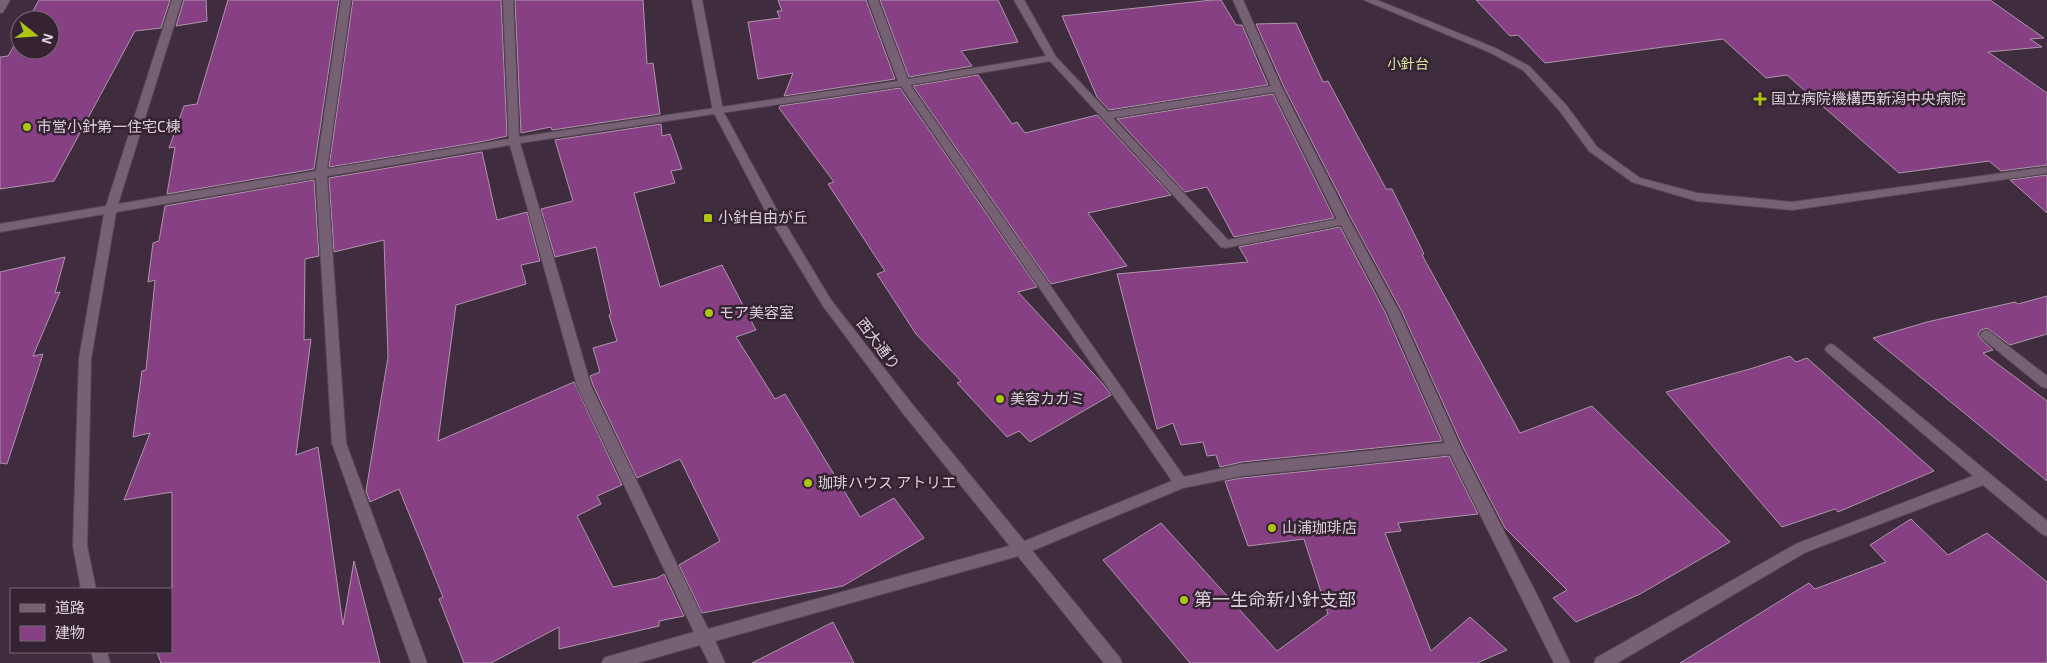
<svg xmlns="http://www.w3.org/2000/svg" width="2047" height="663" font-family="'Exo 2','Noto Sans JP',sans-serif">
<rect width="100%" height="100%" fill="#3f2c3e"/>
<path fill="#864083" stroke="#ad96ab" d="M39,0h131l-9,28 -26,3 -81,150 -54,8v-132l8,-1 12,-21v15h30v-30h-22z
M184,0h22l1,21 -31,5z
M228,0h111l-25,169 -147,25 8,-47 -6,1 15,-42 13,-2z
M353,0h148l6,136 -27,6 -151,25z
M515,0h128l4,64 6,-1 7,51 -108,16 -1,-3 -30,6z
M778,0h88l29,79 -111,17 9,-23 -35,6 -10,-57 32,-4 -3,-7h5z
M880,0h118l20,42 -57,9 11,15 -63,11z
M1212,0h9l15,25h6l26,60 -159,25 -12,-13 -35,-81z
M1476,0h514l54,38 -14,1 12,8 -54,5 59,41v72l-46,6 -12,-10 -90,12 -112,-98 -21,3 -43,-39 -178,24 -27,-28 -8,1z
M1296,23l27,59 5,-1 58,108h6l32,65 -2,1 98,178 72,-27 138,136 -90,52 -64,28 -23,-24 14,-8 -62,-62 -42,-81 -62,-137 -49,-90 -68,-133 -28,-63z
M978,75l34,49 5,-2 8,11 72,-18 74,80 -83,18 39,53 -76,18 -138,-198z
M900,88l137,199 -19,5 85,92 8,11 -81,47 -11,-11 -12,6 -50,-54 4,-2 -45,-47 -39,-60 8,-3 -57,-87 6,-2 -55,-74 1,-2z
M1273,94l61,124 -100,19 -27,-50 -22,5 -68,-73z
M661,124l1,12 8,-2 12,35 -11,2 4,12 -41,10 26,94 62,-22 34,65 -20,7 39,62 10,-5 75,123 34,-19 30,40 -81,48 -141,27 -23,-48 41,-24 -40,-82 -43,19 -44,-93 -3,-9 10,-4 -7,-24 24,-7 -8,-26 2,-1 -15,-67 -41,10 -14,-48 32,-8 -18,-61z
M482,152l15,68 30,-8 13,49 -19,4 5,19 -70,21 -18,136 136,-59 48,103 -25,11 4,8 -24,12 36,71 44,-9 7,-4 20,42 -25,5v5l-100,23v-22l-68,36h-27l-25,-64 4,-2 -44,-108 -29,13 -4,-11 22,-134 -4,-117 -50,12 -5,-74z
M2047,175v38l-37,-33z
M314,180l5,76 -14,3 -1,81 7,-1 -15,116 22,-8 25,178 11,-64 26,102h-219l-4,-11h14v-63h-2l3,-1v-96l-48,8 26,-67 -17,4 9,-66 4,-1 9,-90 -7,2 5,-39 6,-2 6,-35z
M1340,227l45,85 57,129 -200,21 -22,5 -4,-12 -9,1 -4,-14 -22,3 -8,-22 -16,6 -40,-155 131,-12 -9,-15z
M65,257l-10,36 5,-1 -27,64 10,-2 -36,110 -7,-1v-191z
M2047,296v38l-37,11 -23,-17 -6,2 -3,4 3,5 12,11 -10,3 64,48v80l-174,-143 54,-16 88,-20 3,2z
M1790,356l6,6 11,-4 127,113 -96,41 -3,-3 -53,18 -116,-135 84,-23z
M1449,456l29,58 -80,9 3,8 -16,2 46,118 39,-34 37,33 -30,13h-287l-87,-103 58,-37 116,128 51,-37 -24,-75 -56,7 -23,-65 17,-3z
M1911,519l37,36 39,-22 60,49v81h-367l129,-80 6,6 71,-27 -16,-17z
M833,622l21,41h-102z"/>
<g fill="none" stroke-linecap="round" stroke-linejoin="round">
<g stroke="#584957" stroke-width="2">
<path id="service" d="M1364,0h13l118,48 34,18 38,40 30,41 43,31 57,15 95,9 255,-35v6l-255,37 -95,-9 -65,-19 -43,-31 -30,-41 -36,-40 -34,-18z"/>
</g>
<g stroke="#584957" stroke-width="2">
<path id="minor" d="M0,0h10l-7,12 -3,1z
M172,0h10l-64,204 198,-33 25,-171h10l-24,169 182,-30 -6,-139h10l6,137 379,-56 -30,-81h10l30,79 138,-23 -32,-56h10l32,57 52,55 163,-26 -38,-86h10l39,88 68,133 49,90 62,137 76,147 33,68h-16l-104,-209 -208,22 -59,12 -161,67 -307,86 10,22h-16l-9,-18 -63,18h-35l2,-5 6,-2 84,-24 -117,-246 -67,-241 -183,31 19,267 81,220h-16l-79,-220 -16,-265 -200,34 -25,147 -4,187 9,43h-15l-8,-43 6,-187 25,-145 -104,18v-8l106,-18zM1050,61l171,186 4,1 116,-23 46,86 58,132 -203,21 -58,13 -274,-392zM901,86l271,395 -152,62 -312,86 -117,-243 -71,-243zM1274,92l63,127 -109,21 -115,-122z
M1986,330l4,2 57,44v12l-5,-1 -60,-49 -2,-3 2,-3z
M1831,344l4,2 212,175v15l-5,-2 -59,-49 -177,67 -189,111h-23l2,-5 200,-114 177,-68 -146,-124 -2,-3 2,-3z
M91,652h16l3,11h-16z"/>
</g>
<g stroke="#584957" stroke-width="2">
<path id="tertiary" d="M692,0h10l21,111 55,101 53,88 81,104 208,254 2,5h-18l-202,-251 -79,-106 -57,-94 -53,-101z"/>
</g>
<use href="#service" fill="#766174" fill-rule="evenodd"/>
<use href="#minor" fill="#766174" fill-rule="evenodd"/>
<use href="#tertiary" fill="#766174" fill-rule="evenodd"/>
</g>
<g fill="#acc612" stroke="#352233" stroke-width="2">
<path d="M1757.5 91.5h5v5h5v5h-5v5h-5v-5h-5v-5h5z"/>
<circle cx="27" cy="127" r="5"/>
<rect x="703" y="213" width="10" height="10" rx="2.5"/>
<circle cx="709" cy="313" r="5"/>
<circle cx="1000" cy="399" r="5"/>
<circle cx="808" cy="483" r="5"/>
<circle cx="1272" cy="528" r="5"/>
<circle cx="1184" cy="600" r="5"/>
</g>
<g text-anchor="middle" stroke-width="5" stroke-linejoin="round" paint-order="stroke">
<g font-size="14" fill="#daeb9f" stroke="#352233">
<text x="1408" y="69">小針台</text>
</g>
<g font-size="15" fill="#dcd0db" stroke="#352233" text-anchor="start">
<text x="1771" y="104">国立病院機構西新潟中央病院</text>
<text x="37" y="132">市営小針第一住宅C棟</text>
<text x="718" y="223">小針自由が丘</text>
<text x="719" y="318">モア美容室</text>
<text x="1010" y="404">美容カガミ</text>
<text x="818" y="488">珈琲ハウス アトリエ</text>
<text x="1282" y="533">山浦珈琲店</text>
</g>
<g font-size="15" fill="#dcd0db" stroke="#352233">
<text transform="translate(878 344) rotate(53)" y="5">西大通り</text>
</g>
<g font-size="18" fill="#dcd0db" stroke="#352233" text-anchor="start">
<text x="1194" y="606">第一生命新小針支部</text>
</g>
</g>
<rect x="10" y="588" width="162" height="65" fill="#352233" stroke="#786876"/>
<rect x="20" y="604" width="25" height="8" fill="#766174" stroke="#786876"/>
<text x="55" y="613" font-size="15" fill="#dcd0db">道路</text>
<rect x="20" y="626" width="25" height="15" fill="#864083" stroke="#786876"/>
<text x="55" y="638" font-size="15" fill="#dcd0db">建物</text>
<g transform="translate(35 35) rotate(107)"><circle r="24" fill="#352233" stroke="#786876"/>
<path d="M0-4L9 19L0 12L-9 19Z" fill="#acc612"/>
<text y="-8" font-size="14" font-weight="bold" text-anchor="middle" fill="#dcd0db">N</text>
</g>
</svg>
